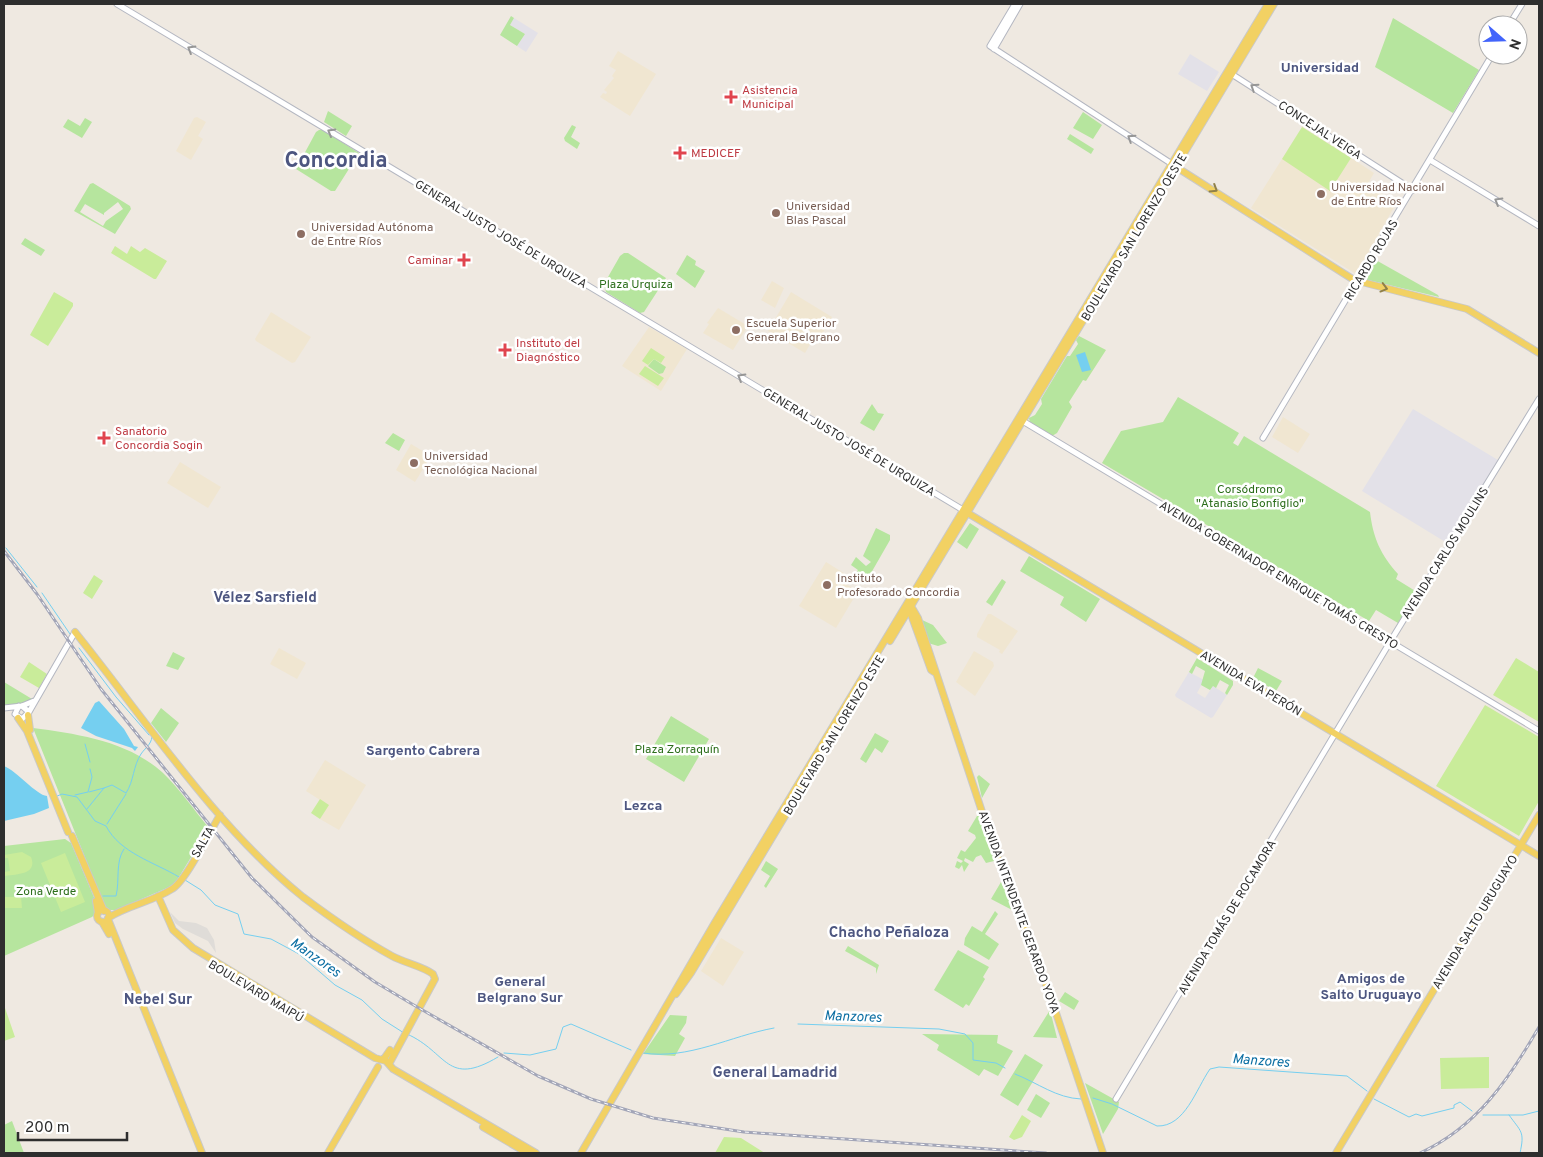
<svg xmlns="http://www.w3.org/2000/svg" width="1543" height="1157" font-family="Overpass,sans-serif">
<rect width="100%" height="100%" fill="#efe9e1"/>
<path fill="#e3e1e8" d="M514,18l24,15 -12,19 -9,-6 8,-12 -15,-9z
M1190,54l29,18 -12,19 -29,-17z
M1413,409l85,51 -51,83 -85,-52z
M1189,672l15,8 -7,13 8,5 8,-12 14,9 -14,22 -2,1 -35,-21 -1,-2z"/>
<path fill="#f0e6d1" d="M618,51l38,23 -26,42 -30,-19 3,-4 3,1 1,-2 -3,-2 10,-12 -2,-2 4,-6 -7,-4z
M197,117l9,5 -8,14 5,3 -12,21 -15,-9 18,-33z
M1303,126l71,47 -7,12 30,17 -41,72 -105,-66z
M772,281l12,7 -9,20 -14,-8z
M791,292l41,25 -11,19 -5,-2 -11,19 -37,-22z
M718,308l30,18 -15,24 -30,-17 6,-9 -2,-1z
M271,312l40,25 -16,25 -3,1 -36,-22 -1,-2z
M649,327l38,22 -26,42 -39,-25z
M1283,417l27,17 -12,19 -26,-16z
M411,444l20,12 -16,26 -19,-12z
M180,462l41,25 -13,21 -41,-25z
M826,562l21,13 -5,7 16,9 -22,37 -37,-22z
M988,614h3l27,17 -16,23 -3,-2 1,-2 -23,-13v-3z
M279,648l27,15 -9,16 -27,-15z
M974,651l19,11 1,4 -19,30 -19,-14z
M325,760l41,25 -27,45 -19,-11 8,-14 -22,-14z
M721,938l23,14 -21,34 -22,-15z"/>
<path fill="#b6e59e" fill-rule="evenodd" d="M511,16l3,2 -4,7 15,9 -8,12 -17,-11z
M1393,18l86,52 -26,43 -78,-46z
M328,111l24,15 -6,10 -22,-14z
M1083,112l19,13 -9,14 -20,-11z
M85,118l7,4 -10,16 -19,-11 5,-8 12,7z
M572,125l4,2 -5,10 9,6 -3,6 -12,-8 -1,-3z
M319,130h4l36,23 -24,38h-4l-35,-22 20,-37z
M1070,134l24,15 -3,5 -24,-15z
M93,183l37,23 1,3 -16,25 -41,-23 16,-27zM118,202l5,7 -17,12 -3,5 -23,-14 5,-8 19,11v-2z
M25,238l20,12 -4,6 -20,-12z
M624,253h4l38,25 -22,34 -4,1 -34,-21 -2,-8 16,-28z
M687,255l9,6 -1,4 10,6 -10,17 -19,-14z
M1374,259l64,36 1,2 -75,-18z
M1079,336l27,14 -20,31 -3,-1 -14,22 3,5 -15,26 -5,3 -22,-13 -1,-5 6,-3 7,-11 -1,-5 26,-43h3l8,-12 -2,-4z
M654,359l12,8 -3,6 -4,1 -11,-8z
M1178,397l61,36 -6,10 5,3 6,-10 126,76c3,26 11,43 28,62l-2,5 21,13 -19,31 -22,-13 -7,11 -267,-158 19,-32 42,-9z
M872,404l6,9 6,1 -10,17 -14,-8z
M393,433l12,7 -6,11 -14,-8z
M970,523l9,6 -12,20 -10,-7z
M876,528l14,7v5l-23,40 -11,-7 2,-3 -7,-5 5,-8 10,9 5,-4 -8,-6z
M1029,556l71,43 -14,23 -26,-17 4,-8 -44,-26z
M1002,579l4,3 -14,24 -6,-4z
M920,619l13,6 14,18 -9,3 -10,-3z
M173,652l12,6 -7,12 -12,-4z
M1197,658l36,23v4l-6,10 -2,-2 4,-8 -9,-5 -4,8 -3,-2 -3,4 -9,-5 4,-14 -9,-5 -4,8 -3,-2z
M1258,668l24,13 -6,10 -23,-13z
M4,682l28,17 -13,6h-15z
M161,708l18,15 -13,19 -15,-19z
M671,716l38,23 -25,43 -38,-23z
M33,728c45,6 94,13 129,44 17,16 32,38 47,56l-35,57 -58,25h-6l-5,-3z
M875,733l14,8 -7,12 -7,-5 -9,15 -6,-4z
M979,775l11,9 -8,14 -5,-21z
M977,816h3l14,45 -8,2 -5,-8 -5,2 -3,5 -8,-4 -1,3 5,3 -5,8 -2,-7 -3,4 -4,-2 2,-6 4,2 2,-2 -6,-3 4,-8 4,2 11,-14 -1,-3 -7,-4z
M65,839l6,4 25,59v11l-4,4 -88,39v-110z
M766,861l12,8 -12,19 -2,-2 6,-10 -9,-6z
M1004,881l10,29v1l-23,-12 10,-17z
M995,911l3,3 -13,20 14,10 -10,16 -25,-15 1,-7 7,-12 10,6z
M848,946l31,19 -3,9v-6l-31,-17z
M958,950l31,17 -6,10 2,2 -16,27 -3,-2 -3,4 -29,-18z
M1065,992l14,9 -5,9 -15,-9z
M1050,1010l7,28 -24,-1z
M670,1015l17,1 -1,7 -7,11 6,4 -10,18 -32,-2z
M922,1034l76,1 -1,8 16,8 -15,25 -14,-7 -5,7 -42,-26 2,-5z
M1025,1054l18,11 -25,41 -18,-11z
M1085,1083l34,19 -1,7 -15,25z
M1036,1094l14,9 -9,15 -14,-8z
M12,1121l12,32h-20v-28z"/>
<path fill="#c9ec9a" d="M1302,127l49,31 -21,33 -48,-32z
M115,246l12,8 4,-8 9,6 5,-4 22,13 -11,18h-2l-43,-26z
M54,292l19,11v3l-25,40 -18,-11z
M651,348l14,9 -4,6 -7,-4 -6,6 -6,-4z
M645,366l19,12 -6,8 -19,-12z
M94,575l9,6 -11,18 -9,-6z
M1516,658l23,14v50l-46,-27z
M29,662l18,12 -8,14 -19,-11z
M1485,705l54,32v64l-20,35 -83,-50z
M320,799l9,6 -9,14 -9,-6z
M22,852l9,5c7,18 -15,17 -27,19v-4l6,-1 -2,-13h-4v-3z
M65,853l20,49 -24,10 -20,-49z
M4,897h17l1,11h-18z
M4,1005l11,32 -11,4z
M1489,1057v31l-48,1 -1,-31z
M1022,1115l9,6 -9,16 -8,3 -5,-3z
M724,1137l17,1 24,15h-50z"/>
<path fill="#dfdcd8" d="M170,912l9,9 17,2 11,5 7,12 2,13 -8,-12 -25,-12 -8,-6z"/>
<path fill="#75cff0" d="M1085,352l6,18 -9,2 -6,-17z
M99,701l25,28 10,17 4,1 -3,4 -3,-3 -36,-12 -15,-8 14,-25z
M4,766c13,5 32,29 43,30l2,12 -15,6 -30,7z"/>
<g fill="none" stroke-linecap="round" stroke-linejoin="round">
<path stroke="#75cff0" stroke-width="1" d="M6,548l31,39
M42,593l28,41
M79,648l37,49 33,38
M85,744l5,18
M89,792l15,-4
M75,795l13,-3 4,-15 -2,-8
M55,797l7,-3 15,3 18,24 11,5c14,27 48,36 73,51
M87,809l17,-21 8,-3 14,8c8,-12 7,-27 15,-39 4,-6 10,-9 11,-17
M107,824l19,-30
M185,880l16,10 14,15 23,9 6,20 27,5 28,15 36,31 27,15 20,19 22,14
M103,896h13c4,-16 -1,-34 8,-47
M798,1024l141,5 26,5 8,9v17l23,3 9,5
M407,1034c41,18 39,54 91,23
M504,1053l26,2 26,-6 7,-22 8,-3 60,26
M643,1053c46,7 87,-17 131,-25
M1015,1074c23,9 41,24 66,25
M1093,1098l19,6 45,22c28,1 39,-37 53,-57l9,-2 128,9 20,15
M1374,1099l35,18 7,-3 6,2 32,-8v-3l6,-3 12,9
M1483,1115h40l16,-4
M1509,1115c12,17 16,16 11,38"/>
<g stroke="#b4b7c1" stroke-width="7">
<path id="minor" d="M117,4l846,506
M1015,4l-25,42 182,118
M1509,25l13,-21
M994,49l26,-45
M1230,73l183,117
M1430,160l109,66
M1021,420l518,311
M1263,438l229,-383
M19,706l-4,8 7,5 7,-7 -7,-6
M4,708l18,-2 12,-5
M29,712l46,-80
M1116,1099l274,-457 149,-243"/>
</g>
<g stroke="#c9c9c9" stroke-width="8">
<path id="major" d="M1173,165l181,115 113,29 72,44
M966,512l573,344
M908,606l23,64 3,2
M911,606l7,12 73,221 61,162 51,152
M75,632c70,87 141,195 228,265 28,21 58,42 89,59 13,7 30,10 41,18l2,5 -46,85
M890,641l384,-637
M28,715l2,15
M18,718l9,13 41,101
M72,836l32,75
M158,896l15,34 20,18 182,110 11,3 7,8 143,84
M96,901l2,12
M97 916a6 6 0 1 1 12 0a6 6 0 1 1-12 0Z
M108,918c20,-13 44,-16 64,-29 14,-8 38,-58 48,-74
M108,919l94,234
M102,922l7,12
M676,994l15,-21 182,-304
M383,1060l7,-10
M483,1127l44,26
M328,1153l50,-86
M581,1153l133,-229 554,-920
M1336,1153l203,-338"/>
</g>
<use href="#minor" stroke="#fff" stroke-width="5"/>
<use href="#major" stroke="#f2d163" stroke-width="6"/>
<g stroke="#a3a6b8" stroke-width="3">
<path id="rail" d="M4,551l33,43 64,95 151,189 60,59 63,45 37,22 126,72 53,23 62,19 91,14 302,21
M1420,1153c57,-26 89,-74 119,-126"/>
</g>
<use href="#rail" stroke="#fff" stroke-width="1" stroke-dasharray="4" stroke-linecap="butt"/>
</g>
<defs><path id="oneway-chevron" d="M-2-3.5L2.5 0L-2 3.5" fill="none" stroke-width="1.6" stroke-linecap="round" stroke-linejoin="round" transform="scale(1.25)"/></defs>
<g stroke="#969696">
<use href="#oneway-chevron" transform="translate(191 49) rotate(-149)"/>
<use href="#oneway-chevron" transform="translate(1254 87) rotate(-147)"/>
<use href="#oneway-chevron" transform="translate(331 132) rotate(-150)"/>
<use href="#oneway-chevron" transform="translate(1131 138) rotate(-147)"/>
<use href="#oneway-chevron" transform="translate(1498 201) rotate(-149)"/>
<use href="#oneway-chevron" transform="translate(741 377) rotate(-149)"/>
</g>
<g stroke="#908048">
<use href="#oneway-chevron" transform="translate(1214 189) rotate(32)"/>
<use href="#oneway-chevron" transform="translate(1384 288) rotate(15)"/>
</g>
<g fill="#e0444e" stroke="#fff" stroke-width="2">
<path d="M728.5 89.5h5v5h5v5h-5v5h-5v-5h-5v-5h5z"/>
<path d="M677.5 145.5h5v5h5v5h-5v5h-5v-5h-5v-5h5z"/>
<path d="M461.5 252.5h5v5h5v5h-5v5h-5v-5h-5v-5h5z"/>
<path d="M502.5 342.5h5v5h5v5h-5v5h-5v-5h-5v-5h5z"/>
<path d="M101.5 430.5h5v5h5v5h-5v5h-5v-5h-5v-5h5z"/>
</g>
<g fill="#8d6e63" stroke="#fff" stroke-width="2">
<circle cx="1321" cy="194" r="5"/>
<circle cx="776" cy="213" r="5"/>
<circle cx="301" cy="234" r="5"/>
<circle cx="736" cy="330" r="5"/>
<circle cx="414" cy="463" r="5"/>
<circle cx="827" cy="585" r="5"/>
</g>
<g text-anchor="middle" stroke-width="5" stroke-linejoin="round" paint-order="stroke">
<g font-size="12" fill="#be3a42" stroke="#fff" text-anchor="start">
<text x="742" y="94">Asistencia<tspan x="742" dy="14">Municipal</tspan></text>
<text x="691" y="157">MEDICEF</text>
<text x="453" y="264" text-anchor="end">Caminar</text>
<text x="516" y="347">Instituto del<tspan x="516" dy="14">Diagnóstico</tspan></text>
<text x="115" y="435">Sanatorio<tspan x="115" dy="14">Concordia Sogin</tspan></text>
</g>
<g font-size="12" fill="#2e2e2e" stroke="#fff">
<text transform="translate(1320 130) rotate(33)" y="4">CONCEJAL VEIGA</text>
<text transform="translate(501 234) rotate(31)" y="4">GENERAL JUSTO JOSÉ DE URQUIZA</text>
<text transform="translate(1134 237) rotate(-59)" y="4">BOULEVARD SAN LORENZO OESTE</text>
<text transform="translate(1371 260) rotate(-59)" y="4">RICARDO ROJAS</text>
<text transform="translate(849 442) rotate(31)" y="4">GENERAL JUSTO JOSÉ DE URQUIZA</text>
<text transform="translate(1445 553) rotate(-58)" y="4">AVENIDA CARLOS MOULINS</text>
<text transform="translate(1279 575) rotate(31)" y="4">AVENIDA GOBERNADOR ENRIQUE TOMÁS CRESTO</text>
<text transform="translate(1251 683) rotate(31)" y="4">AVENIDA EVA PERÓN</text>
<text transform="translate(834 735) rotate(-59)" y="4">BOULEVARD SAN LORENZO ESTE</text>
<text transform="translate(203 842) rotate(-60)" y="4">SALTA</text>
<text transform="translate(1019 912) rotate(70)" y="4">AVENIDA INTENDENTE GERARDO YOYA</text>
<text transform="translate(1227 917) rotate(-59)" y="4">AVENIDA TOMÁS DE ROCAMORA</text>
<text transform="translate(1475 922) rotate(-59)" y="4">AVENIDA SALTO URUGUAYO</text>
<text transform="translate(256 991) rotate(31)" y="4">BOULEVARD MAIPÚ</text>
</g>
<g font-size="12" fill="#785e54" stroke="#fff" text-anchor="start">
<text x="1331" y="191">Universidad Nacional<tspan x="1331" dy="14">de Entre Ríos</tspan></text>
<text x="786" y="210">Universidad<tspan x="786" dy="14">Blas Pascal</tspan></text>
<text x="311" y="231">Universidad Autónoma<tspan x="311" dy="14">de Entre Ríos</tspan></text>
<text x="746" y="327">Escuela Superior<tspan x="746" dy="14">General Belgrano</tspan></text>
<text x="424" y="460">Universidad<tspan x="424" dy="14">Tecnológica Nacional</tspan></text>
<text x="837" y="582">Instituto<tspan x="837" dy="14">Profesorado Concordia</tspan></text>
</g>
<g font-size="12" fill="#2c6e1b" stroke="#fff">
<text x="636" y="288">Plaza Urquiza</text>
<text x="1250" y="493">Corsódromo<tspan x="1250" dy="14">"Atanasio Bonfiglio"</tspan></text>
<text x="677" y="753">Plaza Zorraquín</text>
<text x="46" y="895">Zona Verde</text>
</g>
<g font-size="14" font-weight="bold" fill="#4d5680" stroke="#fff">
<text x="1320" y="72">Universidad</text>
<text x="423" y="755">Sargento Cabrera</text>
<text x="643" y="810">Lezca</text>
<text x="1371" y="983">Amigos de<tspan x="1371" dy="16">Salto Uruguayo</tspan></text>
<text x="520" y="986">General<tspan x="520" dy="16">Belgrano Sur</tspan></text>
</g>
<g font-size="14" font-style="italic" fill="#0d6fa3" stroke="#fff">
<text transform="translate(316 957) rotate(35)" y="5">Manzores</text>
<text transform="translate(853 1016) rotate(2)" y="5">Manzores</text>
<text transform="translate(1261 1060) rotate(4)" y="5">Manzores</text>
</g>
<g font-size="15" font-weight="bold" fill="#4d5680" stroke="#fff">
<text x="265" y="602">Vélez Sarsfield</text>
<text x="889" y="937">Chacho Peñaloza</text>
<text x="158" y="1004">Nebel Sur</text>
<text x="775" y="1077">General Lamadrid</text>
</g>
<g font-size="22" font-weight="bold" fill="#4d5680" stroke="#fff">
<text x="336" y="167">Concordia</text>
</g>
</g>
<rect width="1543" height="1157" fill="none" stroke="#2e2e2e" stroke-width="10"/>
<g transform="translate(1503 40) rotate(110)"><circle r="24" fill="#ffffff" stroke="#ababab"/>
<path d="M0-4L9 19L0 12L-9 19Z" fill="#4264fb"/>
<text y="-8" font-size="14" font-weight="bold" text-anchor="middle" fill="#2e2e2e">N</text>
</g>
<path d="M18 1132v8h109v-8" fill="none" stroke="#2e2e2e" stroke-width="2.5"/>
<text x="25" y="1132" font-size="15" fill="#2e2e2e" stroke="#ffffff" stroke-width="4" paint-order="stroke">200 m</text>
</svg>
